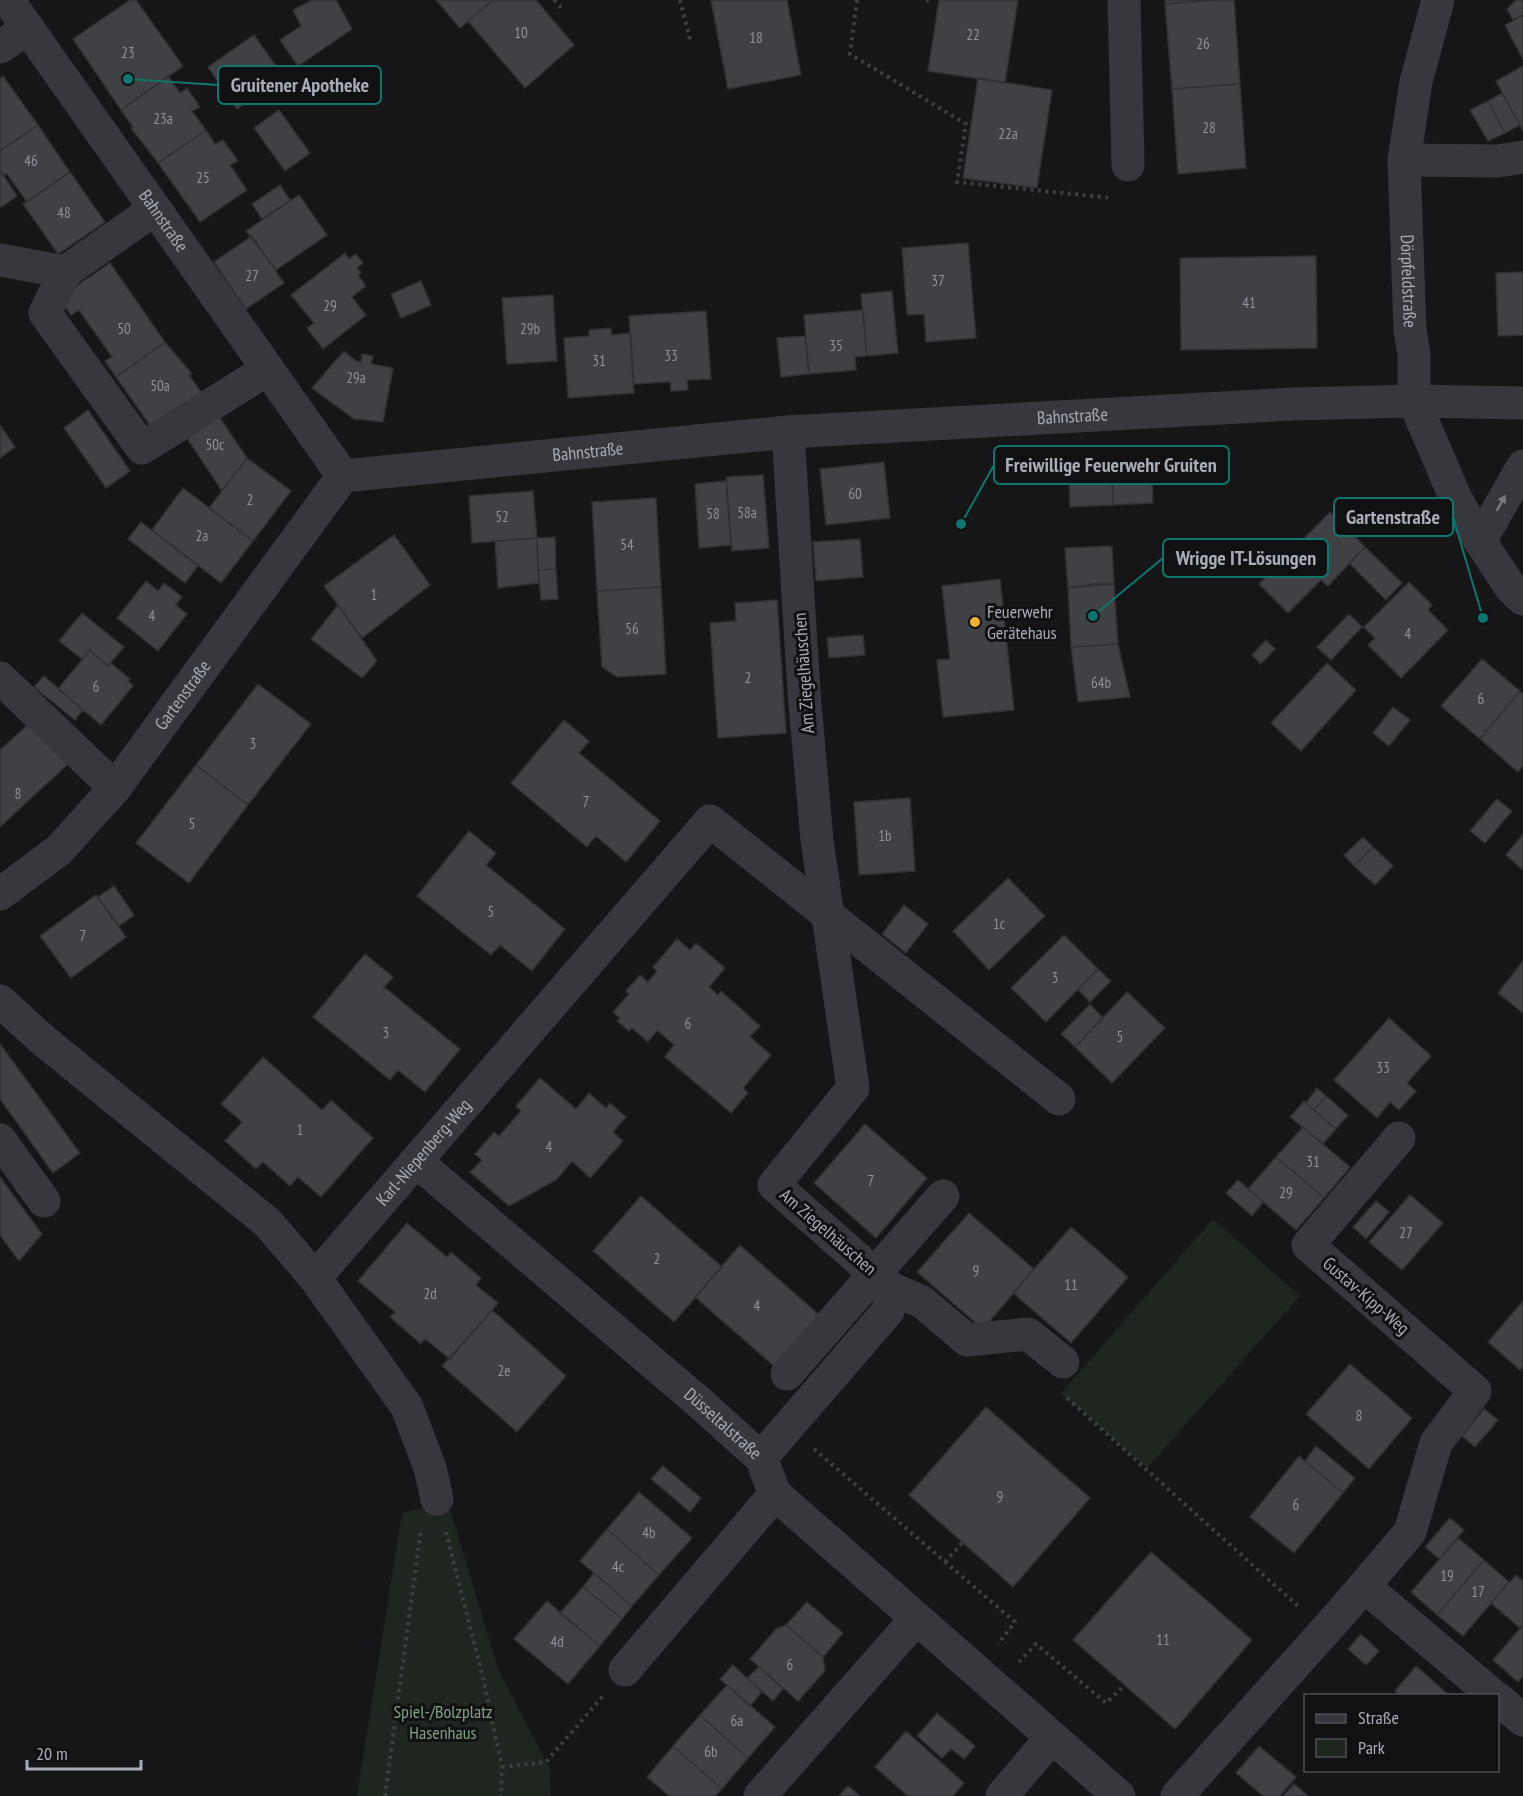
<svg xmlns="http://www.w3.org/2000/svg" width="1523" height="1796" font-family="'PT Sans Narrow',sans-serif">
<rect width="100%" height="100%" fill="#161618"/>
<path fill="#1e261f" d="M1213,1219l87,77 -153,172 -86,-75z
M448,1502l50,167 52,100 1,27h-194l45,-283z"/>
<path fill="#404145" stroke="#303034" stroke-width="1.5" d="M130,0h6l47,66 -62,44 -48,-71z
M312,0h24l16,29 -54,37 -18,-26 21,-14 -8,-16z
M436,0h57l-33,28z
M493,0h43l38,45 -49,43 -57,-67z
M711,0h76l14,75 -73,14z
M939,0h79l-13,83 -77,-12z
M1165,0h49l-49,4z
M1214,0h20l6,84 -68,5 -7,-85z
M1516,0h7v15l-10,5 -6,-11z
M1523,15v45l-18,-35z
M254,35l29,41 -46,33 -29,-42z
M1523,66v65l-27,-50z
M3,76l35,49 -38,26v-73z
M168,76l12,17 7,-5 13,19 -8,4 14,19 -48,33 -27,-35 2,-1 -12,-17z
M978,78l74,12 -15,98 -74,-10z
M1240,84l6,84 -68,6 -6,-85z
M1502,93l18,32 -15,8 -17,-32z
M1488,101l17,32 -17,8 -18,-31z
M279,110l31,43 -25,18 -31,-43z
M38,125l32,47 -43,30 -20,-28 -3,1 -4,-5v-19z
M206,130l9,14 8,-4 15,21 -8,4 17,25 -47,32 -42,-59z
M0,170l17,26 -17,12z
M70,172l35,50 -47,32 -35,-50z
M280,185l10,15 -28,19 -10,-15z
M299,195l28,40 -51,35 -30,-39z
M252,236l32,47 -38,26 -32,-47z
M968,243l8,95 -50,4 -2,-28 -17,1 -5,-67z
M345,253l4,6 7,-5 7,9 -6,5 4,5 -3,2 8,11 -14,11 14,18 -43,34 -16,-21 7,-5 -23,-28z
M1316,256l1,92 -136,2 -1,-92z
M110,263l55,79 -49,35 -11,-16 7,-4 -33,-47 -8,5 -12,-17z
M1523,272v63l-25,1 -2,-63z
M421,281l10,24 -30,13 -10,-24z
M892,291l6,62 -31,3 -6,-62z
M553,295l4,66 -50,3 -5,-66z
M863,310l4,46 -12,1 1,13 -47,4 -5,-59z
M706,311l5,68 -24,1 1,10 -17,1 -1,-9 -36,2 -5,-68z
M611,328l1,7 18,-2 4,60 -66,5 -4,-60 25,-2v-6z
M805,336l4,38 -28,3 -4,-39z
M165,342l27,32 -3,1 15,21 -50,35 -38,-54z
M344,351l12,10 5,1 1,-8 11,2 -2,8 22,4 -10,54 -29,-3 -42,-31z
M214,409l33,49 -25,33 -40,-60z
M88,410l42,61 -24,17 -42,-60z
M0,425l15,22 -15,11z
M1151,450l2,53 -40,2 -2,-53z
M1111,452l2,53 -43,2 -2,-53z
M247,458l44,33 -38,50 -44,-33z
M884,462l6,56 -64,7 -6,-56z
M763,475l6,73 -37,3 -6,-74z
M726,481l5,64 -32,3 -4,-64z
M183,488l70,53 -32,42 -69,-53z
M533,491l4,47 -65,5 -3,-47z
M656,498l5,89 -64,4 -5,-89z
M1330,512l35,35 -37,39 -7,-6 -33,33 -29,-29z
M141,522l57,44 -13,17 -57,-44z
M394,535l36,50 -68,53 -38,-52z
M555,537l1,32 -18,1 -1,-32z
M537,538l2,45 -41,5 -3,-47z
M860,539l3,38 -47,4 -3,-39z
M1112,546l2,38 -46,4 -3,-40z
M1365,547l37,36 -16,17 -37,-37z
M556,569l2,30 -17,1 -3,-30z
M1000,579l14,131 -71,7 -6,-57 13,-1 -8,-73z
M146,581l12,10 6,-8 18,14 -6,8 11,9 -29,37 -41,-33z
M1409,582l23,23 -4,5 20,20 -47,48 -33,-33 7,-7 -11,-11z
M1093,584h21l4,60 -47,3 -3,-59z
M661,587l5,87 -49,3 -15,-10 -5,-76z
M777,600l9,133 -68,5 -8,-115 26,-2 -1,-18z
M338,605l39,56 -15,17 -51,-39z
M82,613l42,34 -16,19 -18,-16 -8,9 -23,-18z
M1349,614l13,13 -31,33 -14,-13z
M863,635l2,20 -36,3 -2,-20z
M1266,640l9,9 -14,15 -9,-9z
M1118,644l12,53 -52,5 -7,-55z
M90,650l18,16 3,-3 19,16 -2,2 5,5 -32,39 -43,-36z
M1482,659l38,32 -40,48 -39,-33z
M1327,663l29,27 -55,61 -30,-28z
M44,676l39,34 -8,10 -41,-33z
M258,684l53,40 -63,81 -52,-40z
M1520,691l3,3v72l-5,6 -38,-33z
M1393,707l17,13 -21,26 -16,-13z
M564,720l25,21 -10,12 81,68 -34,41 -30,-26 -9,11 -76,-64z
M32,721l38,41 -70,65v-77z
M196,765l52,40 -59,78 -53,-40z
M910,798l5,73 -56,4 -5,-73z
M1497,799l15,12 -27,32 -15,-12z
M469,831l27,22 -10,12 79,64 -33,42 -32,-26 -9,10 -74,-59z
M1523,834v36l-17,-15z
M1363,837l10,10 -19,19 -10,-11z
M1373,847l20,19 -18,19 -21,-19z
M1008,878l37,38 -56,54 -36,-39z
M114,886l20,29 -15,11 -21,-29z
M96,895l30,42 -55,41 -31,-42z
M904,905l24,19 -22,29 -24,-19z
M1064,935l34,34 -52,53 -35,-34z
M677,939l13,11 6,-7 29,25 -16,19 9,8 3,-4 39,35 -10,11 21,18 -28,33 5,5 -17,20 -66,-56 9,-12 -17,-15 -9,12 -16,-14 -3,3 -12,-10 3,-3 -7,-6 16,-18 -3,-3 14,-16 8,7 9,-11 -4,-4z
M365,954l28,23 -9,10 76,62 -35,43 -27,-22 -8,10 -77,-63z
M1523,961v52l-25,-20z
M1098,969l13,12 -21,21 -12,-12z
M1127,992l38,36 -53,55 -37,-36z
M1090,1004l13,14 -28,29 -14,-13z
M1389,1018l42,38 -24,27 9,8 -17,19 -9,-8 -13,16 -43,-38z
M0,1044l80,109 -27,20 -53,-74z
M263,1057l59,53 9,-10 42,38 -52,59 -23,-20 -8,9 -27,-24 -7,7 -31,-28 17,-19 -21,-18z
M540,1078l36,31 13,-16 17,15 4,-5 16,14 -13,15 10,9 -33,37 -18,-17 -16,19 -47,26 -39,-34 12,-12 -7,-6 19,-22 5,4 22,-25 -5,-5z
M1317,1088l9,8 -12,14 -8,-7z
M1326,1096l22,19 -12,14 -22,-19z
M1304,1101l32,28 -13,15 -33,-27z
M865,1124l62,54 -51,60 -62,-55z
M1303,1127l47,40 -26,31 -48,-41z
M1276,1157l48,41 -28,32 -48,-41z
M0,1177l42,57 -23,27 -19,-26z
M1238,1180l25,22 -11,14 -26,-23z
M1410,1195l33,28 -41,47 -33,-28z
M641,1196l81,71 -48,55 -81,-71z
M1376,1201l13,11 -23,27 -13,-12z
M969,1213l65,56 -51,60 -66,-57z
M407,1223l40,34 4,-5 30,26 -5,7 22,18 -48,56 -25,-20 -4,5 -31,-27 5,-5 -37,-31z
M1071,1227l57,50 -57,66 -58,-50z
M740,1245l79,70 -45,51 -79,-69z
M1523,1301v66l-3,3 -32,-28z
M492,1310l74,66 -49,56 -75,-66z
M1350,1364l62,54 -43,51 -63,-55z
M986,1407l104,91 -77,89 -104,-92z
M1484,1409l14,11 -23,27 -13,-11z
M1316,1446l39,32 -12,15 -38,-32z
M1299,1456l44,37 -49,60 -44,-36z
M663,1466l38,32 -11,14 -39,-33z
M639,1492l53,46 -33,37 -52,-46z
M1450,1518l14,12 -25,29 -14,-12z
M607,1529l52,46 -27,31 -52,-45z
M1458,1538l26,22 -47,55 -26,-23z
M1151,1552l101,88 -77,89 -102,-89z
M1484,1560l25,22 -46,54 -26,-21z
M594,1573l38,33 -10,13 -39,-32z
M1516,1575l7,6v44l-3,3 -29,-25z
M583,1587l39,32 -22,27 -40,-33z
M547,1601l53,45 -32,38 -54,-45z
M807,1602l36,31 -20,24 -37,-32z
M786,1625l37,32 2,14 -27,30 -48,-42 26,-30z
M1523,1625v51l-5,6 -25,-22z
M1361,1634l18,17 -13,14 -18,-16z
M733,1665l29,27 -12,14 -30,-27z
M1416,1666l34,30h-50l-5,-5z
M759,1667l24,22 -10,12 -26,-23z
M727,1685l48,42 -27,31 -48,-43z
M937,1713l38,33 -11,13 -13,-10 -9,9 -25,-22z
M700,1715l48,43 -26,31 -49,-43z
M906,1731l58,52 -11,13h-45l-33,-29z
M673,1746l49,43 -7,7h-46l-22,-19z
M1259,1746l37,31 -16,19h-17l-27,-23z
M1294,1784l14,12h-25z
M848,1786l12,10h-21z"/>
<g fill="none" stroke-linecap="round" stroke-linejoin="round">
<path stroke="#3d3f44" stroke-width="4" stroke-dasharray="3 4.5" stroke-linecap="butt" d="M554,0l10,11
M680,0l11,43
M857,0l-7,54 116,70 -9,58 154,16
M926,0l5,1
M1067,1398l231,208
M814,1449l201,173 -17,22
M446,1532l38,150 18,85 -1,29
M945,1562l17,-19
M1019,1662l17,-18 70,59 19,-18
M502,1767l44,-5 57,-66
M385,1796l36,-267"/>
<g stroke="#37383d" stroke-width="33">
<path id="s1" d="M8,0l335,476 445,-44 505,-28 121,-3 109,2"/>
<path d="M1124,0l4,165"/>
<path id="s2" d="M1438,0l-22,82 -12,78 6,170 4,24v47l42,98 24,42 31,47 12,11"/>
<path d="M0,47l28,-19"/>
<path d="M1404,160l94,1 25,-4"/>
<path d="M155,209l-90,63 -20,41 97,135 126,-79"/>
<path d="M0,260l65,12"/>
<path d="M1480,541l43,-75"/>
<path d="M0,678l115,110"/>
<path id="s3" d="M0,894l59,-44 56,-62 228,-312"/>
<path d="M0,1001l44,40 224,182 47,55 92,129 23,61 7,31"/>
<path d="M0,1140l44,61"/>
<path id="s4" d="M416,1161l284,242 61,55 14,36 344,302"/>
<path id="s5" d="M315,1278l395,-457 349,278"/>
<path d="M892,1289l30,13 45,38 61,-6 35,28"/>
<path d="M787,1374l156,-178"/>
<path d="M761,1458l127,-147 4,-22 -118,-104 79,-97 -36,-248 -13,-148 -16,-260"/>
<path d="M1364,1586l130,110"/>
<path d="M625,1670l150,-176"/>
<path d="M1498,1699l25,21"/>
<path d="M760,1796l156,-177"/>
<path d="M1002,1796l50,-59"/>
<path d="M1177,1796l164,-183 69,-81 26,-89 39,-52 -167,-146 91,-107"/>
</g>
</g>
<defs><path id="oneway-solid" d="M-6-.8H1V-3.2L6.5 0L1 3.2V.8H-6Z" transform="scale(1.5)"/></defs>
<use fill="#757881" href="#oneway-solid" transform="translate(1501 503) rotate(-61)"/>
<circle fill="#f2b134" stroke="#111113" stroke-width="2" cx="975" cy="622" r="6"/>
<g text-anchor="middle" stroke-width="6" stroke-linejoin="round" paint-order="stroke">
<g font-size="15" fill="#8e929b">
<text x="521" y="38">10</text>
<text x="973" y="40">22</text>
<text x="756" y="43">18</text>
<text x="1203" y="49">26</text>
<text x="128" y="58">23</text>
<text x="163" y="124">23a</text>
<text x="1209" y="133">28</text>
<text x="1008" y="139">22a</text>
<text x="31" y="166">46</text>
<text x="203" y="183">25</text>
<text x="64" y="218">48</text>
<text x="252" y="281">27</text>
<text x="938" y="286">37</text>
<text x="1249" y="308">41</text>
<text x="330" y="311">29</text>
<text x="124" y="334">50</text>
<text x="530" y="334">29b</text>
<text x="836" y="351">35</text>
<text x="671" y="361">33</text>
<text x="599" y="366">31</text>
<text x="356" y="383">29a</text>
<text x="160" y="391">50a</text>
<text x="215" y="450">50c</text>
<text x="855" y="499">60</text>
<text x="250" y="505">2</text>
<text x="747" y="518">58a</text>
<text x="713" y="519">58</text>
<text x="502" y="522">52</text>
<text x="202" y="541">2a</text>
<text x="627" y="550">54</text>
<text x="374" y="600">1</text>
<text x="152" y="621">4</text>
<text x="632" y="634">56</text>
<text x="1408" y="639">4</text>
<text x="748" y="683">2</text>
<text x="1101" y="688">64b</text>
<text x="96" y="692">6</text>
<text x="1481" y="704">6</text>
<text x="253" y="749">3</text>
<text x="18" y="799">8</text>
<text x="586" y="807">7</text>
<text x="192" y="829">5</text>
<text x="885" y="841">1b</text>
<text x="491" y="917">5</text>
<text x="999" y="929">1c</text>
<text x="83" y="941">7</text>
<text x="1055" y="983">3</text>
<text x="688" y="1029">6</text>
<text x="386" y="1038">3</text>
<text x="1120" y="1042">5</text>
<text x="1383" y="1073">33</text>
<text x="300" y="1135">1</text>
<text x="549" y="1152">4</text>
<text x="1313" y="1167">31</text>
<text x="871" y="1186">7</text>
<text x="1286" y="1198">29</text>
<text x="1406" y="1238">27</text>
<text x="657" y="1264">2</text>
<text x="976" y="1276">9</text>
<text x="1071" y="1290">11</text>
<text x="430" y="1299">2d</text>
<text x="757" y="1311">4</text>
<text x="504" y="1376">2e</text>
<text x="1359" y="1421">8</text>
<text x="1000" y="1502">9</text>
<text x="1296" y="1510">6</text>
<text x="649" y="1538">4b</text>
<text x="618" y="1572">4c</text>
<text x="1447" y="1581">19</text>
<text x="1478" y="1597">17</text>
<text x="1163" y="1645">11</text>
<text x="557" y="1647">4d</text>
<text x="790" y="1670">6</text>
<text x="737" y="1726">6a</text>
<text x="711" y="1757">6b</text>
</g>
<g font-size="18" fill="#a8adb8" stroke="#111113">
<text dy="6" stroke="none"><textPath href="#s1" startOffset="270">Bahnstraße</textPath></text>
<text dy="6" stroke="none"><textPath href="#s2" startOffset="285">Dörpfeldstraße</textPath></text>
<text dy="6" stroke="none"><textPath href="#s1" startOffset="1314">Bahnstraße</textPath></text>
<text dy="6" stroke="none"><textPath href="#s1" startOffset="828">Bahnstraße</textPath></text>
<text transform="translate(804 673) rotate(-94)" y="6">Am Ziegelhäuschen</text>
<text dy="6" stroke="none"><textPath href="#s3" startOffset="272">Gartenstraße</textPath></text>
<text dy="6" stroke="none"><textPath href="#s5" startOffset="166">Karl-Niepenberg-Weg</textPath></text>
<text transform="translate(828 1232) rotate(41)" y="6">Am Ziegelhäuschen</text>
<text transform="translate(1366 1296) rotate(41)" y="6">Gustav-Kipp-Weg</text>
<text dy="6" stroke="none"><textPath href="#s4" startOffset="404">Düsseltalstraße</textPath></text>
</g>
<g font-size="18" fill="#a8adb8" stroke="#111113" text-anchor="start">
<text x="987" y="618">Feuerwehr<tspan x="987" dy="21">Gerätehaus</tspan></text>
</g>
<g font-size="18" fill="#7fa381" stroke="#111113">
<text x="443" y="1718">Spiel-/Bolzplatz<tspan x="443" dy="21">Hasenhaus</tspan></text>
</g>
</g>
<path fill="none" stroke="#0f766e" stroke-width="2" d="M128 79L218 85M961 524L994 465M1483 618L1453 517M1093 616L1163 558"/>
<g fill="#0f766e" stroke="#111113" stroke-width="2">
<circle cx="128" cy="79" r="6"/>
<circle cx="961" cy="524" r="6"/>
<circle cx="1483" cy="618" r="6"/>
<circle cx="1093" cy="616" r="6"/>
</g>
<g fill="#111113" stroke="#0f766e" stroke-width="2">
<rect x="218" y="66" width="163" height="38" rx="6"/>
<rect x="994" y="446" width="235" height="38" rx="6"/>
<rect x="1334" y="498" width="119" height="38" rx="6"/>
<rect x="1163" y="539" width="165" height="38" rx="6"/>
</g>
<g font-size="20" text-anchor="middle" font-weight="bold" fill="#a8adb8">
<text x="300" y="92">Gruitener Apotheke</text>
<text x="1111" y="472">Freiwillige Feuerwehr Gruiten</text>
<text x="1393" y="524">Gartenstraße</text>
<text x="1246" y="565">Wrigge IT-Lösungen</text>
</g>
<rect x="1304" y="1694" width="195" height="78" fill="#111113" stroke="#4d4f55" stroke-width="1.5"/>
<rect x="1316" y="1714" width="30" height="9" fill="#37383d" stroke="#4d4f55" stroke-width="1.5"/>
<text x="1358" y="1724" font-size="18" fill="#a8adb8">Straße</text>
<rect x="1316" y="1739" width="30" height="18" fill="#1e261f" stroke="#4d4f55" stroke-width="1.5"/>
<text x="1358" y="1754" font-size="18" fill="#a8adb8">Park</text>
<path d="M27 1760v9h114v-9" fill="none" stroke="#a8adb8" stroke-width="3"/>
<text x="36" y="1760" font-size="18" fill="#a8adb8" stroke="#111113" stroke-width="4.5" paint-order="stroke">20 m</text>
</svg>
